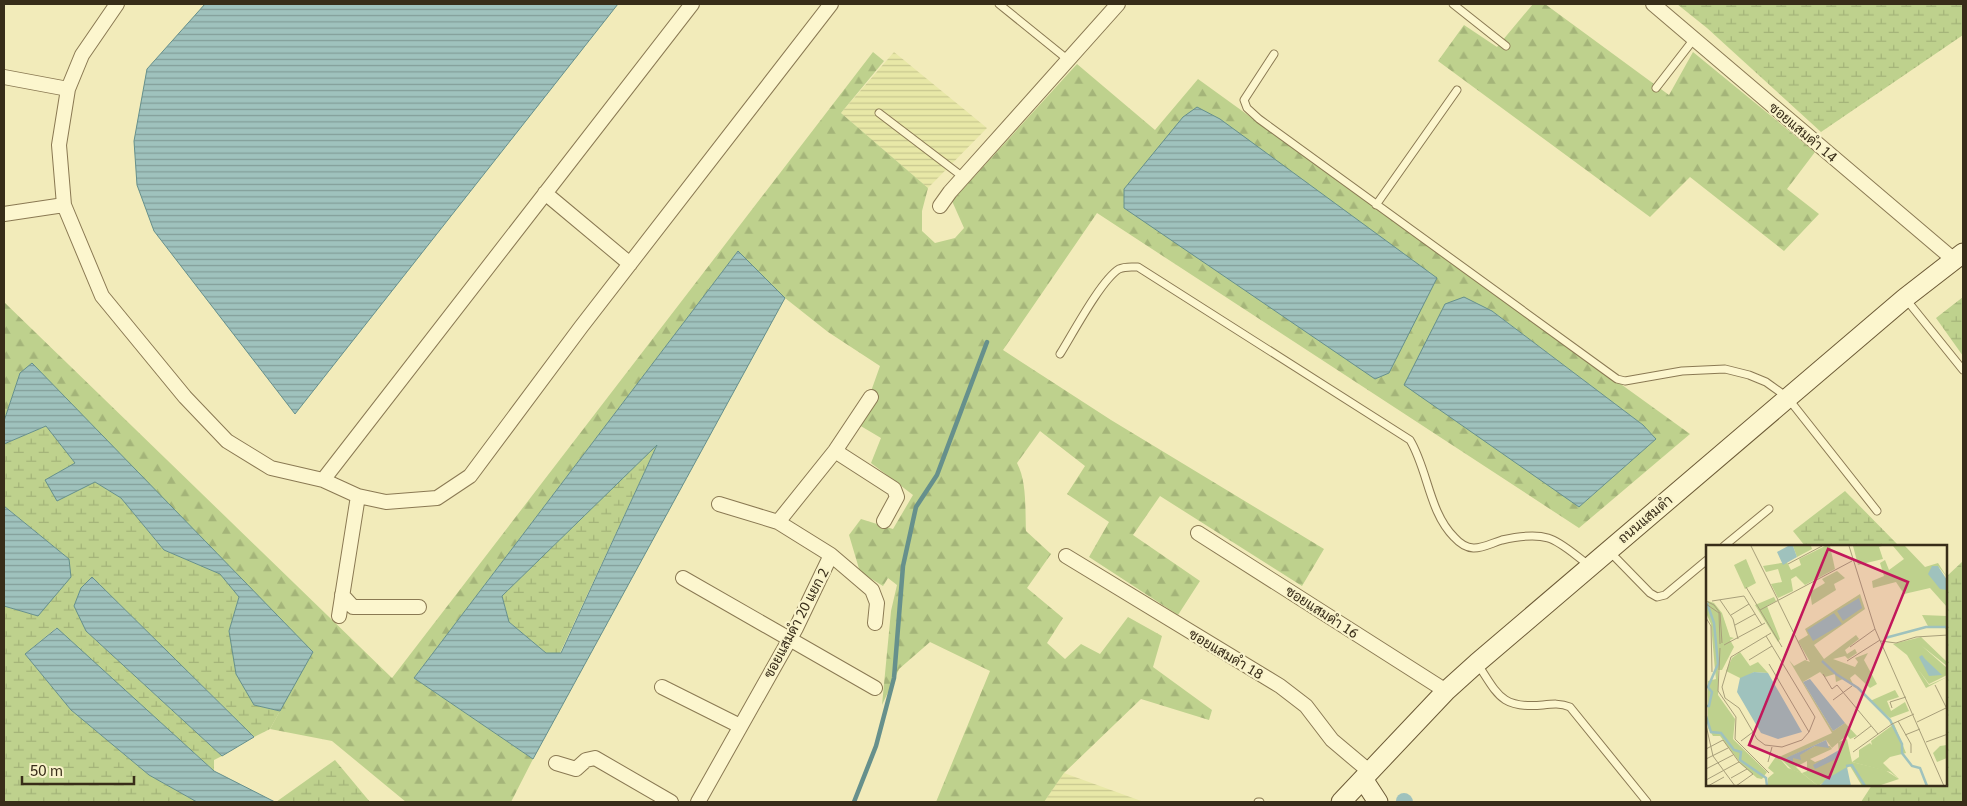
<svg xmlns="http://www.w3.org/2000/svg" width="1967" height="806" font-family="Georgia,Sarabun,serif">
<defs>
<pattern id="farmland-rules" width="6" height="5" patternUnits="userSpaceOnUse" patternTransform="scale(1.25)"><rect width="6" height="5" fill="#e8e8a7"/><path d="M0 2.5h6" fill="none" stroke="#c8c78f"/></pattern>
<pattern id="forest-firs" width="22" height="20" patternUnits="userSpaceOnUse" patternTransform="scale(1.25)"><rect width="22" height="20" fill="#bed18d"/><path d="M5 1l3.5 6h-7zM16 11l3.5 6h-7z" fill="#a4b479"/></pattern>
<pattern id="wetland-marsh" width="20" height="14" patternUnits="userSpaceOnUse" patternTransform="scale(1.25)"><rect width="20" height="14" fill="#bed18d"/><path d="M1 5h8M5 5V1M11 12h8M15 12V8" fill="none" stroke="#a4b479"/></pattern>
<pattern id="water-rules" width="6" height="5" patternUnits="userSpaceOnUse" patternTransform="scale(1.25)"><rect width="6" height="5" fill="#9fc2bd"/><path d="M0 2.5h6" fill="none" stroke="#839e99"/></pattern>
</defs>
<rect width="100%" height="100%" fill="#f2ebba"/>
<path fill="url(#farmland-rules)" d="M894,52l93,76 -59,60 -87,-75z
M1064,773l80,29h-100z"/>
<path fill="url(#forest-firs)" fill-rule="evenodd" d="M1533,4h12l124,91 24,-43 122,100 -28,37 32,25 -35,37 -94,-74 -40,40 -212,-156 26,-36 33,22z
M873,52l11,9 -43,52 87,75 -6,23v20l13,12 20,-5 9,-10 -12,-27 125,-137 78,66 43,-51 492,355 -111,94 -482,-315 -94,137 108,70 213,129 -22,37 -142,-90 -27,39 67,46 -22,34 -89,-58 20,-35 -42,-28 18,-28 -45,-35 -23,32c10,19 8,46 9,68l25,23 -24,34 36,30 -16,25 18,16 16,-15 19,10 28,-37 34,19 -9,31 59,43 -3,10 -68,-21 -77,74 -20,29h-108l54,-131 -60,-29 -31,27 -17,36 9,-94 6,-26 -9,-7 -5,8 -23,-14 -11,-37 12,-16 32,10 20,-34 -42,-32 10,-25 -22,-13 21,-59 -52,-34 -43,-34 -47,-47 -324,427 119,81 -22,43h-105l-74,-61 -62,-12 42,-77 -292,-279 -16,48v-119l388,376zM1492,311l151,114 13,14 -77,68z"/>
<path fill="url(#wetland-marsh)" d="M1677,4h286v31l-142,97 -114,-104z
M1963,297v59l-27,-38z
M46,426l29,37 20,19 26,16 43,52 56,24 19,23 -10,34 25,74 26,6 -10,18 -16,8 -162,-160 -6,54 136,125 -8,4v11l-158,-143 -31,26 46,56 78,65 48,27h-193v-196l34,10 31,-57 -65,-53v-62z
M658,443l-98,210h-14l-37,-31 -7,-26z
M1845,491l54,55h-94l-12,-15z
M1963,561v241h-102l11,-17h74v-208z
M335,760l35,42h-94z"/>
<path fill="url(#water-rules)" stroke="#66908c" fill-rule="evenodd" d="M205,4h413l-323,410 -141,-183 -17,-46 -3,-44 13,-72z
M1197,107l23,12 217,159 -48,95 -14,6 -251,-171v-19l59,-72z
M738,251l47,47 -252,461 -119,-81zM657,445l-96,208h-15l-37,-31 -7,-26z
M1464,297l28,14 151,114 13,14 -77,68 -175,-122 41,-81z
M32,363l281,289 -33,59 -26,-6 -18,-31 -7,-43 10,-34 -19,-23 -56,-24 -43,-52 -26,-16 -38,19 -12,-21 30,-17 -29,-37 -42,18v-23l16,-48z
M4,506l65,53 2,18 -33,39 -34,-10z
M92,577l162,160 -32,19 -136,-125 -12,-25 7,-18z
M57,628l157,143 61,31h-78l-48,-27 -78,-65 -46,-56z"/>
<g fill="none" stroke-linecap="round" stroke-linejoin="round">
<path stroke="#66908c" stroke-width="4.5" d="M854,802l22,-56 18,-68 9,-112 13,-59 21,-32 50,-133"/>
<path stroke="#9fc2bd" stroke-width="16" d="M1404,801l1,1"/>
<g stroke="#8a7953" stroke-width="9">
<path id="lane" d="M999,4l68,55
M1453,4l53,42
M1274,54l-30,46 3,8 12,11 358,260 8,2 57,-10 43,-2 24,6 17,7 21,15 90,114
M1656,88l38,-49
M879,113l84,64
M1376,205l81,-115
M1905,298l58,72
M1060,354c12,-19 41,-74 59,-85 6,-3 12,-2 19,-2l272,173c18,30 19,72 44,97 17,19 29,9 48,3 13,-3 33,-6 46,-2 14,4 29,19 41,27
M1724,546l45,-37
M1610,552l40,41 7,4 8,-2 42,-35
M1477,663c21,32 24,46 66,42 9,-1 18,-2 27,2l77,95
M1258,802h2"/>
</g>
<g stroke="#8a7953" stroke-width="16">
<path id="street" d="M117,4l-35,51 -14,34 -9,56 5,60 38,91 83,101 42,44 44,27 52,12 369,-476
M1653,4l300,255
M4,77l64,12
M545,193l85,71
M940,206l10,-14 168,-188
M4,214l60,-9
M835,451l59,38 3,8 -13,24
M323,480l35,16 28,6 51,-4 33,-22 111,-149 250,-323
M719,504l59,18
M1198,533l248,158
M831,555l41,35 5,13 -2,20
M1066,556l214,130 26,20 26,34 38,32
M683,578l192,110
M342,595l11,12h66
M339,616l19,-120
M662,687l78,39
M556,763l20,6 10,-9 9,-2 76,44
M698,802l98,-174 35,-73 -53,-33 57,-71 36,-54"/>
</g>
<g stroke="#6c5a36" stroke-width="21">
<path id="secondary" d="M1363,779l15,23
M1341,802l105,-111 31,-28 428,-365 58,-45"/>
</g>
<use href="#lane" stroke="#fcf6ce" stroke-width="7"/>
<use href="#street" stroke="#fcf6ce" stroke-width="14"/>
<use href="#secondary" stroke="#fcf6ce" stroke-width="19"/>
</g>
<g text-anchor="middle" stroke-width="4.5" stroke-linejoin="round" paint-order="stroke">
<g font-size="14" fill="#382d19" stroke="#f9f3ca">
<text transform="translate(1803 132) rotate(40)" y="5">ซอยแสมดำ 14</text>
<text transform="translate(1645 519) rotate(-40)" y="5">ถนนแสมดำ</text>
<text transform="translate(1322 612) rotate(33)" y="5">ซอยแสมดำ 16</text>
<text transform="translate(796 623) rotate(-62)" y="5">ซอยแสมดำ 20 แยก 2</text>
<text transform="translate(1226 654) rotate(31)" y="5">ซอยแสมดำ 18</text>
</g>
</g>
<g transform="translate(1706 545)">
<rect width="241" height="241" fill="#f2ebba"/>
<path d="M87,1h18l1,3 -15,8zM2,56l6,2 8,10 8,24 4,1 -4,2 4,7 -12,23h-7l-4,-46 -5,-11zM34,107l10,14 8,-4 10,11 -14,-1 -12,7 -16,-8 6,-13zM71,210l11,13 14,5 16,13 -50,-1v-7l6,-5 -6,-5z" fill="#bed18d"/>
<path d="M40,14l10,24 -11,6 -11,-24zM131,26l8,7 -11,6 2,6 -24,15 -2,-13 15,-9 -3,-4zM154,49l5,15 -51,36 10,14 32,-24 3,4 -14,11 2,4 8,-5 2,4 -9,6 -3,-3 -12,3 22,8 3,-5 -3,-4 13,-5 -4,7 13,24 -7,4 -15,-14 -5,4 4,8 -11,-7 -7,3 -1,-8 -10,3 -5,-5 -17,10 30,49 12,-8 12,13 -7,3 -3,-4 -15,13 -6,-8 -39,18 15,15 -10,-3 -13,-13 53,-24 -43,-73 5,6 11,-6 5,2 -12,-21 10,-6 -3,-6zM188,179l12,29 -16,4 -7,6 16,16 -9,-7 -38,-10 7,-5v-7l11,-7 2,2 -1,-4zM241,200v13l-10,4 -4,-9 7,-7z" fill="#bed18d"/>
<path d="M119,1h5l5,23 -30,16 -9,-9 -5,3 2,12 -15,7 -7,-14 11,-2 -4,-13 -12,3 -3,-6 24,-4 4,8 10,-5 -2,-6zM147,1h29l-3,1 4,12 -25,6zM187,1h12l20,21 13,-4 9,14 -9,-11 9,23v18l-17,-19 -26,6 -8,-12 -23,6 -1,-7 12,-5 -4,-13 5,-3 4,10 15,-11zM68,52l2,4 -9,5 13,33 -2,3 -23,-37zM216,70l25,1v15l-2,-3h-16zM215,92l26,25v4l-25,-20 25,22v7l-18,9 -11,-15 11,16 18,-8 -21,11 -19,-33 -14,-11zM9,125h3v25l17,24 -2,20 34,33 -5,7 -5,-1 -15,-13 -22,-29h-7l-5,-8v-47l8,-2zM189,145l4,7 -12,4 4,10 14,-9 4,9 -19,7 -20,-17zM141,194l5,23 33,8 14,9 -21,7h-16l-12,-20 -32,20 -16,-13 5,-2v-10l-11,6 -3,-3v-6l24,-13 13,1 2,3 -22,10 5,3 19,-7 -21,10 26,-9 -1,-14z" fill="#bed18d"/>
<path d="M82,1h5l4,11 -14,8 -6,-13zM226,21h6l9,14v10l-7,-1 -12,-15zM153,53l3,10 -19,13 -6,-10zM128,68l8,11 -29,17 -6,-11zM216,110l3,4 17,16 -13,1 -8,-15 -2,-4zM48,127l14,1 34,59 -24,7 -17,-6 -24,-41 3,-14zM104,134l35,44 -12,8 -30,-49zM120,195l3,8 -14,-2 -15,9 1,5 -8,-2v6l-7,-6zM133,205v6l-7,5 -17,8 -2,-4zM141,222l4,19h-31l5,-6z" fill="#9fc2bd"/>
<path fill="none" stroke="#9fc2bd" stroke-width="2.5" d="M179,93l41,-11h22M116,116l14,13 22,14 32,32 12,24v9l10,13 8,2 7,18M0,161h3l3,-14 -4,-5 10,-23 -4,-41 -7,-20M0,171l5,16 10,1 13,17 7,2 -1,8 26,18 1,8M140,221l6,-1 13,21"/>
<path fill="none" stroke="#a89f7a" stroke-width="1" d="M45,1l27,54M143,1l26,83 69,157M82,19l34,-18M40,42l14,23 92,-49M14,55l13,19 5,20M0,56l8,4 6,8 2,30M6,56l32,-5 18,29M72,56l29,59M0,59l13,9 1,31M54,65l22,37M25,70l18,-11M0,73l5,8 1,46M29,80l20,-11M60,91l49,81 -6,15M175,96l15,2 20,-6 32,-2M18,100l41,-22M144,102l25,-18M14,103l-2,43 18,26 -1,22 34,34M43,115l23,-14M141,116l33,-21M63,119l40,68 -7,8 -20,7 -17,-2 -8,-6 -18,-31 -14,-10 -3,-11 9,-30 40,-24M117,129l9,15 5,-4 41,49M229,140l13,26M127,155l19,-14M186,163l-2,-6 16,-5M192,176l13,23v9M211,177l29,-14M0,180l7,31 22,30M199,190l15,-6M148,194l17,-13M35,196l12,-9M220,197l22,-8M0,204l17,-9 16,22 14,12 -17,12M147,207l39,-28 22,-10M0,214l22,-11M62,217l4,-15M0,224l27,-14M25,233l16,-9M0,235l33,-18M2,241l16,-9"/>
<path fill="#c2185b" fill-opacity="0.15" stroke="#c2185b" stroke-width="2.5" d="M122,4l80,33 -79,196 -80,-33z"/>
<rect width="241" height="241" fill="none" stroke="#382d19" stroke-width="2.5"/>
</g>
<rect width="1967" height="806" fill="none" stroke="#382d19" stroke-width="10"/>
<path d="M22 776v8h112v-8" fill="none" stroke="#382d19" stroke-width="2.5"/>
<text x="30" y="776" font-size="15" fill="#382d19" stroke="#f9f3ca" stroke-width="4" paint-order="stroke">50 m</text>
</svg>
